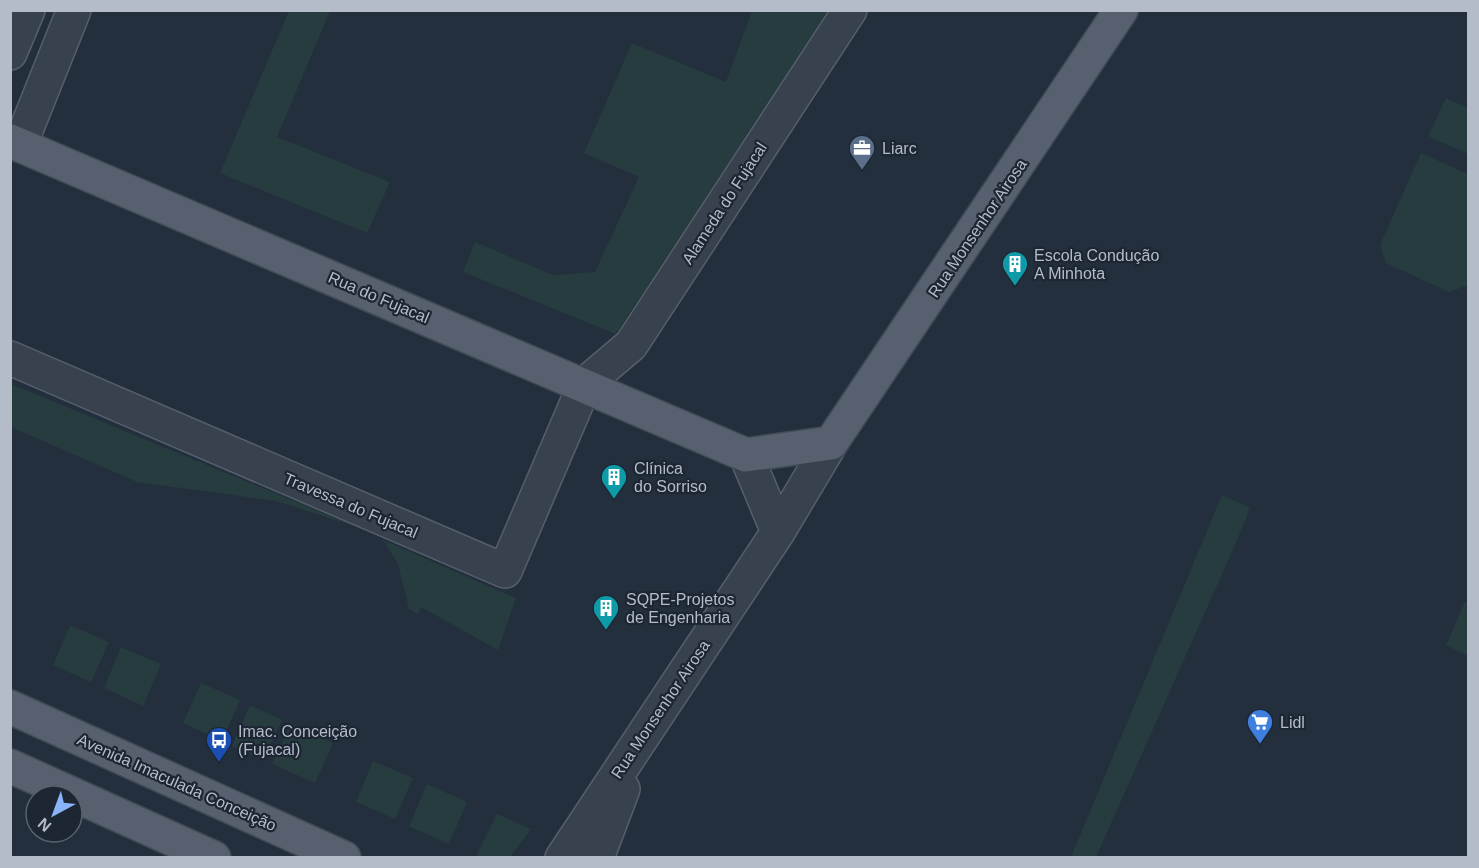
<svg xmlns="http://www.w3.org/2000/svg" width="1479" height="868" font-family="Arial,sans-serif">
<rect width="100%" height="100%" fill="#242f3e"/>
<path fill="#263c3f" d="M289,11h41l-53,126 113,45 -23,51 -147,-60z
M752,11h76l-212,323 -153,-62 12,-30 78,33 42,-3 44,-95 -55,-24 48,-110 94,39z
M1446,98l22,10v46l-40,-18z
M1421,153l47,21v111l-19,7 -63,-29 -6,-18z
M11,384l346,143 -81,-26 -139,-19 -126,-55z
M1222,495l28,13 -15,37 -139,312h-25z
M383,540l133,58 -18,52 -77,-43 -3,7 -9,-5 -11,-45z
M1465,602l3,1v53l-22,-11z
M70,625l39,17 -18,40 -38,-17z
M121,647l40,17 -18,42 -39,-18z
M201,683l39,17 -18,41 -39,-18z
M250,705l32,15 -19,40 -31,-14z
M291,723l42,20 -18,40 -43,-19z
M373,761l40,17 -18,41 -39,-17z
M427,784l40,18 -18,42 -40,-18z
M497,814l34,15 -21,28 -34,-1z"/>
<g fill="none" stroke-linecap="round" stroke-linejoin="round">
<g stroke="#565f6c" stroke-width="36">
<path id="minor" d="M10,53l18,-43
M20,145l54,-135
M10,358l495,213 80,-187 46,-39 219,-335
M746,455l32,77
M562,858l216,-326 53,-89
M597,858l26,-69"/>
</g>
<g stroke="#414a57" stroke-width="36">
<path id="major" d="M10,141l736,314 85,-12 290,-433
M10,707l334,151
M10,766l204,92"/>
</g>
<use href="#minor" stroke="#38414e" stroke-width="33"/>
<use href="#major" stroke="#56606e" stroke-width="33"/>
</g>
<defs>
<g id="office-pin" transform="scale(1.35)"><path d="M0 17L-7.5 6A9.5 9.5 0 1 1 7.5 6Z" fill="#5c6f8a" stroke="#1d2633"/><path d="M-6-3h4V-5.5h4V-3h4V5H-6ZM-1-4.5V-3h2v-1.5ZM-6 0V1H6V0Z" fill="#fff"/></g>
<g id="building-pin" transform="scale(1.35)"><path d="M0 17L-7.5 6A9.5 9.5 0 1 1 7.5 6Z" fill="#0f9aa8" stroke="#1d2633"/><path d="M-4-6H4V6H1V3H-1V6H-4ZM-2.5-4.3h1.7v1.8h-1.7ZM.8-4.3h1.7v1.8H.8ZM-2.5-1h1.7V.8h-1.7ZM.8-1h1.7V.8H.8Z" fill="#fff"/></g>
<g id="supermarket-pin" transform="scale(1.35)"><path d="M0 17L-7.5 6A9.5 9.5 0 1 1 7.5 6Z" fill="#3f7fe0" stroke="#1d2633"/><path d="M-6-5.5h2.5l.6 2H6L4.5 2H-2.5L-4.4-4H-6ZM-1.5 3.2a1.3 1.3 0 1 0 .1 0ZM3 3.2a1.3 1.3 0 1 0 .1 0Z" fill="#fff"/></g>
<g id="bus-pin" transform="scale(1.35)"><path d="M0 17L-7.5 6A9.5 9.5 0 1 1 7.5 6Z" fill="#1a4fb4" stroke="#1d2633"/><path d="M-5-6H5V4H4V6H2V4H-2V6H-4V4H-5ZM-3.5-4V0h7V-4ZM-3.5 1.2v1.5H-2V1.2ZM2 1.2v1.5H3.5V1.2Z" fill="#fff"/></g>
</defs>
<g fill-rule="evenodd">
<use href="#office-pin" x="862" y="148"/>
<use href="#building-pin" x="1015" y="264"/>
<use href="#building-pin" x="614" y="477"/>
<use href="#building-pin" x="606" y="608"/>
<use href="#supermarket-pin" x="1260" y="722"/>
<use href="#bus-pin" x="219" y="740"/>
</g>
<g text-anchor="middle" stroke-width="4.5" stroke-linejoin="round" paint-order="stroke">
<g font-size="16" fill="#b4bcc9" stroke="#1d2633" text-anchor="start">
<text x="882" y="154">Liarc</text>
<text x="1034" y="261">Escola Condução<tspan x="1034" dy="18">A Minhota</tspan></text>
<text x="634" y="474">Clínica<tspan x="634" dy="18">do Sorriso</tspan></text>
<text x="626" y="605">SQPE-Projetos<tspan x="626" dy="18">de Engenharia</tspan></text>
<text x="1280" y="728">Lidl</text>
<text x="238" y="737">Imac. Conceição<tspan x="238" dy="18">(Fujacal)</tspan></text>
</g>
<g font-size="16" fill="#b4bcc9" stroke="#1d2633">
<text transform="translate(724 203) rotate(-57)" y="6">Alameda do Fujacal</text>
<text transform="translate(977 228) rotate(-56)" y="6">Rua Monsenhor Airosa</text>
<text transform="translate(379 297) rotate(23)" y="6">Rua do Fujacal</text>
<text transform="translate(351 505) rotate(23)" y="6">Travessa do Fujacal</text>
<text transform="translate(660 709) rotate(-56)" y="6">Rua Monsenhor Airosa</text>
<text transform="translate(177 782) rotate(24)" y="6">Avenida Imaculada Conceição</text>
</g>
</g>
<rect width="1479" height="868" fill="none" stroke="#b4bcc9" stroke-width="24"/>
<g transform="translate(54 814) rotate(221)"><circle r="28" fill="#1d2633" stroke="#59626f" stroke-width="1.5"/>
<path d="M0-4.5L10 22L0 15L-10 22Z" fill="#8ab4f8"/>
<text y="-9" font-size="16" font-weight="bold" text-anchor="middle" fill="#b4bcc9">N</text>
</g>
</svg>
